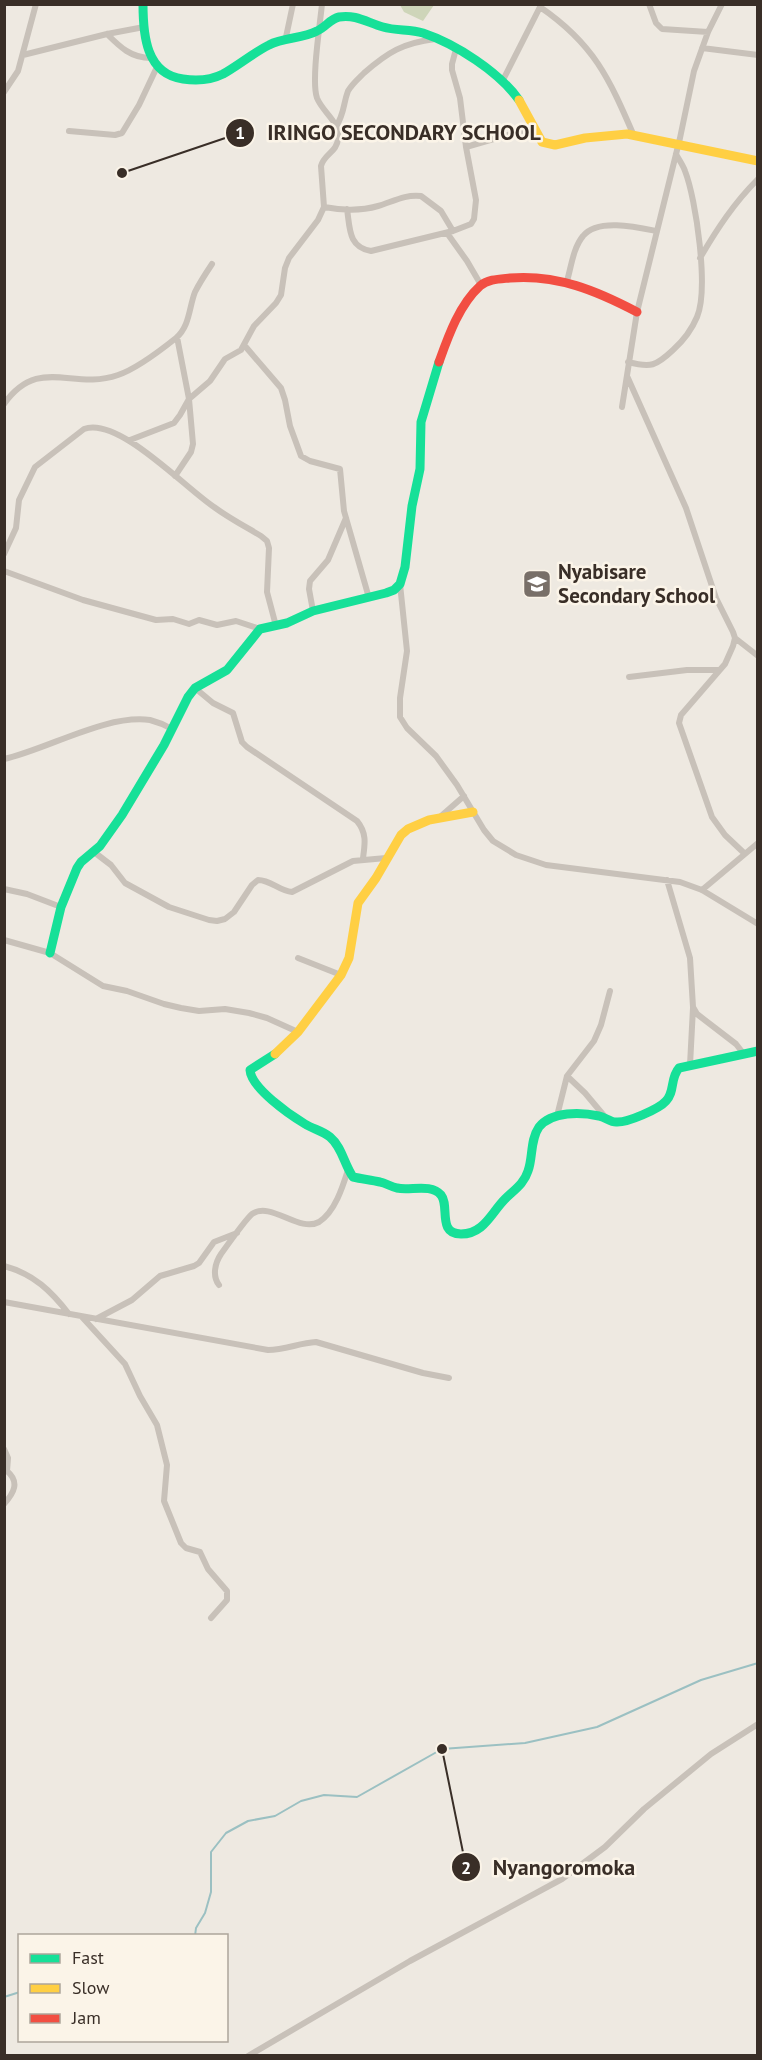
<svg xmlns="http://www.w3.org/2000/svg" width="762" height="2060" font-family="'PT Sans',sans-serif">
<rect width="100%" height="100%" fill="#eee9e1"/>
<path fill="#ced5b9" d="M400,5h34l-11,16 -19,-9z"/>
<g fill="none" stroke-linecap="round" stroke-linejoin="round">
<path stroke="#9bc0c2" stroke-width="2" d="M195,1936l1,-8 9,-15 6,-21v-40l15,-19 22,-12 27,-5 26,-15 23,-6 33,2 85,-48 83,-6 72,-16 104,-47 57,-17
M4,1997l16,-5"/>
<path stroke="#c8c1b9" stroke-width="6" d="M649,4l7,19 6,6 46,3
M540,7c54,37 69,71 94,129
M107,34c13,13 24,24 44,24
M286,37l7,-33
M702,48l56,7
M23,55l84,-21 37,-7
M503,80l38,-75
M4,92l14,-21 18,-67
M336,127c9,-15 7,-23 12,-36 4,-7 10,-12 16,-18 24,-21 39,-30 71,-34
M69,131l46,4 7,-2 17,-28 17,-36
M466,147l66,-19
M324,207c16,3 37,4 54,-1 14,-4 27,-12 43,-10l20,15 12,20
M347,209c3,19 1,38 24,42l82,-20 18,-7 3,-5 2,-19 -10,-53 -6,-49 -8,-28v-6l4,-15
M447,233l20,28 14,24
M700,258c17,-29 34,-55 58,-79
M567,281c4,-13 6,-33 16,-45 14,-18 54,-9 73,-5
M245,346l36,42 4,12 5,26 11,30 9,5 30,8 4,42 25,87
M628,362c23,6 28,4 45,-12 10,-9 19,-21 24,-33 12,-28 -1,-118 -12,-146 -2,-6 -6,-11 -9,-17
M627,376l59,132 30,90 17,34 2,6 -2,8 -8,18 -44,51 -2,8 33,94 13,18 19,18
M4,404c35,-49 68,-13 114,-29 18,-6 43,-25 58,-37 14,-12 13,-31 19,-46 5,-10 11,-19 17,-28
M622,407l15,-95 43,-174 14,-67 14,-39 14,-28
M130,440l44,-17 6,-8 9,-16 21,-18 15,-22 16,-9 13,-24 22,-23 5,-8 4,-27 4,-10 29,-38 6,-13 -3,-41c3,-12 16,-14 17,-27 2,-18 -15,-26 -21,-41 -6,-17 3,-73 5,-94
M175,476l16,-24 2,-8 -4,-45 -12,-62
M4,554l12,-26 3,-28 16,-33 49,-38c34,-13 101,59 130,78 15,11 32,20 47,29l6,5 2,7 -2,44 9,34
M4,571l79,29 73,20 17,-1 16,5 10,-4 18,5 19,-4 24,8
M400,584l7,67 -7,47v19l7,11 29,28 21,29 27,45 9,11 23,14 30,10 134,17 22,8 56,34
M313,611l-4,-22 1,-8 18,-21 18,-42
M735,638l23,18
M629,677l58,-7h32
M195,688l18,15 20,10 9,29 5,5 110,74c10,12 8,23 6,37
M4,759c44,-10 102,-45 146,-39 8,2 15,5 22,9
M440,817l24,-21
M94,852l17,13 14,18 44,24 40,13 8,1 8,-2 9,-7 18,-27 6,-5c13,0 21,11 34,12l61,-31 33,-3
M667,880l23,78 3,49 4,7 39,30 7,9
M4,889l23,5 34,13
M702,890l56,-47
M4,940l46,13 53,33 24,5 37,13 17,4 18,3 26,-2 24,4 18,5 31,14
M298,958l43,17
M690,1065l3,-57
M567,1076l18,17 21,25
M557,1116l10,-40 27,-35 7,-16 9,-34
M4,1266c30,8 47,25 65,48
M219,1285c-7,-9 -4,-22 2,-31 5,-7 25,-35 31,-40 19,-13 47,19 67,8 16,-10 24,-36 29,-52
M4,1302l264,48c17,0 31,-7 48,-8l107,31 26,5
M82,1317l43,47 15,32 17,29 10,40 -3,36 17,42 5,5 14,4 8,17 19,22v9l-16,18
M96,1319l36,-19 28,-24 34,-10 5,-3 15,-21 23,-9
M4,1449l4,9 -1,13c13,11 7,22 -3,33
M248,2056l162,-95 152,-82 43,-32 39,-38 67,-55 47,-30"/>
<path stroke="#16e098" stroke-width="9" d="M143,4c0,31 3,70 40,75 13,2 28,1 40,-5 16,-9 30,-21 46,-29 15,-8 33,-6 48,-14 9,-4 13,-12 22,-14 17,-3 29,6 44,10 13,4 27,2 40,6 33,11 76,39 96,67
M50,953l11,-46 16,-39 4,-6 19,-16 22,-31 42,-70 24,-48 7,-9 32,-18 33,-41 27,-6 26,-12 73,-18 8,-3 6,-6 5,-17 7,-61 8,-37 1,-47 18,-60
M275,1054l-25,16c1,18 40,45 55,54 8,5 18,7 25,13 12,10 14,27 23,40 9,2 18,3 27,5 6,1 11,5 17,6 13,3 34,-5 44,7 9,11 -4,39 20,39 23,0 30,-21 44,-35 9,-9 19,-15 23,-28 5,-13 2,-31 11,-44 13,-16 42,-15 60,-11 6,1 11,6 17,6 11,1 43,-13 50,-21 9,-9 4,-23 13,-33l79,-17"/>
<path stroke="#ffcf43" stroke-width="9" d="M519,100l23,42 13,3 30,-7 42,-4 131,27
M275,1054l23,-22 43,-57 8,-17 9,-55 18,-25 25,-43 7,-6 21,-9 44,-8"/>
<path stroke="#f24e42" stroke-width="9" d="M439,362c9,-25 20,-57 41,-76 8,-7 20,-7 30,-8 47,-4 87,13 127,34"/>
</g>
<defs>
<g id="school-square" transform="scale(1.5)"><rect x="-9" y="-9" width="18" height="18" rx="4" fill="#786f68" stroke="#fbf4e8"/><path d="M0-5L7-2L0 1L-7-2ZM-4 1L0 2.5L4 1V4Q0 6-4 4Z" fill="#fff"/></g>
</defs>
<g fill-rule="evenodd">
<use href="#school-square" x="537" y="584"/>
</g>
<g text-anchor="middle" stroke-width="5" stroke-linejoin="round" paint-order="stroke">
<g font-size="21" font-weight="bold" fill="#392e27" stroke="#fbf4e8" text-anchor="start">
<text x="558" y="579">Nyabisare<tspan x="558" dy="24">Secondary School</tspan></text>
</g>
</g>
<path fill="none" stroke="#392e27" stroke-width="2" d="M122 173L240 133M442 1749L466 1867"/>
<g fill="#392e27" stroke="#fbf4e8" stroke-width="2">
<circle cx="122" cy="173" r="6"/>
<circle cx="442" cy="1749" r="6"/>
<circle cx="240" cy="133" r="15"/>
<circle cx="466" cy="1867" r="15"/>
</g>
<g font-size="18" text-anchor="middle" font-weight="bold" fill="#fff">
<text x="240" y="139">1</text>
<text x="466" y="1874">2</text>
</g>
<g font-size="22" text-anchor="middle" font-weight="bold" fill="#392e27" stroke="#fbf4e8" stroke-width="5" stroke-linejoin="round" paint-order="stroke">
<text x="404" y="140">IRINGO SECONDARY SCHOOL</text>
<text x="564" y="1875">Nyangoromoka</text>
</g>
<rect width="762" height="2060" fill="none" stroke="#392e27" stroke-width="12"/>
<rect x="18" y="1934" width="210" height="108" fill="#fbf4e8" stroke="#ada59b" stroke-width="1.5"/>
<rect x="30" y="1954" width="30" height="9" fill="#16e098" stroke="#ada59b" stroke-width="1.5"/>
<text x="72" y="1964" font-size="18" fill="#392e27">Fast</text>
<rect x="30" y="1984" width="30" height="9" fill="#ffcf43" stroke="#ada59b" stroke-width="1.5"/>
<text x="72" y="1994" font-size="18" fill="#392e27">Slow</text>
<rect x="30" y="2014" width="30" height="9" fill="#f24e42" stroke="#ada59b" stroke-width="1.5"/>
<text x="72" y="2024" font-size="18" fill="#392e27">Jam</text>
</svg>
